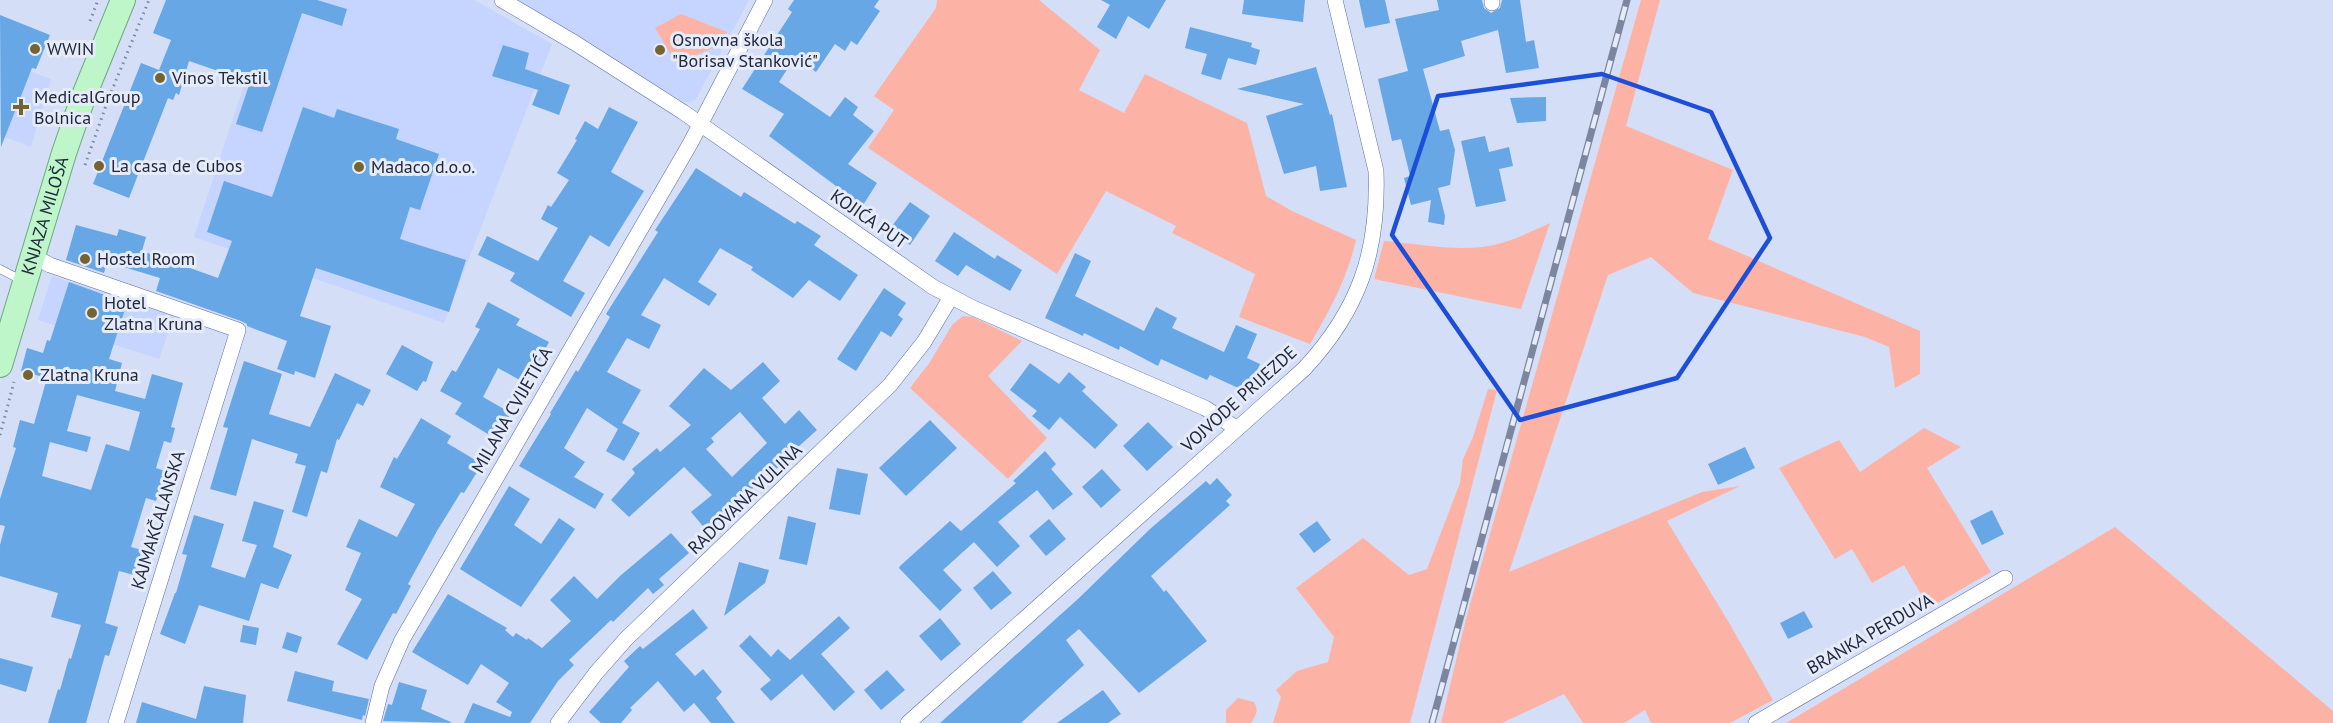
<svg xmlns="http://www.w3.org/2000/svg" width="2333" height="723" font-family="'PT Sans',sans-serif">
<rect width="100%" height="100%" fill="#d4def7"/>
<path fill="#c5d5ff" d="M272,0h202l78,44 -108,279 -250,-86z
M516,0h233l-53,99 -6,3h-6z
M0,60l51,19 -20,68 -31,-12z
M52,276l122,40 -15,43 -121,-39z"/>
<path fill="#fdb2a6" d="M937,0h102l61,50 -21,40 45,23 21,-39 102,49 19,73 26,15 64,29c-9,39 -26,70 -46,104l-71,-27 16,-43 -83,-41 4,-7 -70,-35 -49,83 -189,-126 26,-38 -20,-14 62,-88z
M1641,0h19l-34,126 107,44 -25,69 212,92v43l-25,14 -6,-41 -24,-10 -172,-44 -42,-36 -43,18 -99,297 193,-80 38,-6 -73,35 61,100 45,79 -43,23h-79l-6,-13 -21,13h-41l-19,-29 -62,29h-61l25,-104z
M681,14l46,18 -9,14 -42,17 -21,-35z
M1550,223l-29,86 -147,-30 10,-38c38,3 81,13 118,2 16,-5 33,-13 48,-20z
M963,316l10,1 49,24 -34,35 59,62 -39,41 -98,-91 20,-26 22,-37z
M1488,389l9,1 -87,333h-137l8,-26 -5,-7 21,-19 31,-9 6,-25 -38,-49 67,-50 46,37 18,-6 33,-86 3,-24 10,-22z
M1924,428l37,19 -34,21 64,104 -62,36 -25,-43 -32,18 -20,-34 -17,10 -56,-91 60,-28 21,32z
M2115,527l218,184v12h-547z
M1238,698l16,4c5,9 2,13 -3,21h-25v-13z"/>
<path fill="#67a7e6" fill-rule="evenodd" d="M166,0h151l30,9 -5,17 -40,-13 -40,119 -26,-8 14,-42 -61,-21 -10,34 -3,-2 -3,7 -5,-2 -39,100 -36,-14 48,-121 18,7 12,-30 -18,-7z
M794,0h85l-5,7 6,4 -23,34 -6,-4 -6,10 -10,-7 -19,28 -21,-15 -16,25 51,35 15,-20 13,10 -5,8 21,16 -26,33 29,19 -17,27 -28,-18 4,-6 -67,-50 15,-22 -42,-25 50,-77 -4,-3z
M1101,0h65l-17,29 -21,-13 -12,23 -19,-12 13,-22z
M1244,0h61l-2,22 -61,-8z
M1359,0h26l5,23 -25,5z
M1437,0h45l2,8 7,5 9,-5 2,-8h18l6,42 8,-2 5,28 -33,5 -8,-43 -37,11 4,15 -42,13 17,62 9,-2 6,21 -5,35 -12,3 7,28 -1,9 -16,-3 3,-22 -20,5 -7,-27 6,-2 -9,-37 -9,2 -14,-62 30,-8 -13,-52 44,-9z
M0,15l50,20 -14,34 -4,-1 -31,79z
M1190,27l62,16 -1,4 9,3 -4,15 -28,-7 -7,22 -20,-6 6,-20 -22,-6z
M503,45l26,8 -4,16 45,16 -11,30 -27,-10 6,-15 -46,-14z
M1316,67l14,48 2,-1 15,73 -27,4 -4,-25 -32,8 -18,-58 38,-12 -67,-15z
M1546,97v24l-29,2 -7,-25z
M303,107l31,11 3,-9 62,20 -3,10 43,15 -19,56 -10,-3 -10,32 66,21 -17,52 -133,-44 -16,48 31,10 -16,52 -20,-7 -1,4 -17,-6 10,-28 -40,-15v-2l-6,-3 -85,-30 4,-13 -53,-16 -3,11 -38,-13 10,-35 41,11 2,-7 27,8 -4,14 76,27 14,-37 -25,-9 17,-51 48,16z
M609,107l29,15 -27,50 33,19 -35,56 -19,-12 -27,46 22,12 -14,24 -61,-36 5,-8 -37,-18 9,-19 51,25 20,-33 -17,-9 7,-14 3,2 18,-27 -12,-7 20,-33 -2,-1 10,-18 13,8z
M1485,136l4,16 20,-5 4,19 -14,3 7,32 -30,6 -15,-66z
M696,168l45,29 3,-5 51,32 2,-3 24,15 -7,9 44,30 -18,26 -31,-21 -16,18 -42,-28 2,-3 -33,-19 -22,34 19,12 -8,12 -45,-28 -23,37 20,10 -12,24 -22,-11 -20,34 34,18 -19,33 18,10 -16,28 -18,-10 12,-22 -31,-21 -23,40 21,14 -11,15 30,17 -9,15 -76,-43 32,-52 -1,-1 26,-43 2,2 32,-55 -4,-3 52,-82 -3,-2z
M910,202l20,14 -20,29 -21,-15z
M954,232l41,27 2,-4 25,15 -12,21 -44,-26 -8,11 -23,-15z
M1075,253l16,8 -16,35 69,35 12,-24 21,11 -5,10 52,24 12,-27 21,9 -10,24 13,6 -13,28 -37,-17 -3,5 -46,-21 -3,7 -38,-20 -1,4 -35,-17 -1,3 -38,-18z
M69,282l58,21 -18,56 13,4 -7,28 30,8 7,-25 31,9 -12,44 4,1 -4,15 -7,-2 -8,27 9,3 -9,30 -10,-3 -15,49 11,3 -8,25 -15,-4 -14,52 13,4 -9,29 -4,-1 -19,68h-38l10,-34 2,1 9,-32 2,1 10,-34 -30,-8 7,-24 -58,-17v-31l5,-19 -5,-1v-26l16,-51 -3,-1 7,-27 14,4 13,-46 -26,-7 6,-23 16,5 4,-13 3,1zM77,395l63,17 -11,39 -23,-7 -15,46 -49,-14 8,-34 37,10 4,-15 -24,-6z
M884,288l22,15 -8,12 5,4 -12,18 -10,-6 -25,40 -19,-12z
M488,302l32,17 -4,6 33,17 -22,42 -29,-16 -15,29 28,16 -15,26 -41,-25 7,-11 -22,-12 12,-21 4,2 24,-43 -5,-2z
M402,345l31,17 -7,20 -3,-1 -6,10 -31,-17z
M244,361l38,13 -13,40 41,13 25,-54 36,17 -8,16 -6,-3 -18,37 -2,-1 -10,34 -6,-2 -14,46 -15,-5 14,-46 -11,-3 3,-9 -46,-15 -16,57 -26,-7 18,-61 -5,-1z
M763,362l17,19 -18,17 23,26 14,-14 18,20 -29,26 1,1 -19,18 -1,-2 -62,58 -16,-19 21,-17 -28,-28 -55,50 -18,-17 24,-27 -3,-4 25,-21 3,4 31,-27 -22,-19 35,-38 27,22zM740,412l27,31 -35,34 -26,-28 8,-7 -3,-4z
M1030,363l29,21 10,-12 17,15 -4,4 36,34 -23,24 -35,-32 -11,13 -17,-14 5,-5 -27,-21z
M421,418l30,18 -4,7 35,21 -18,29 -3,-1 -24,39 -29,53 3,2 -15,28 -3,-1 -26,47 -30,-16 25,-45 -17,-9 16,-37 -15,-6 13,-28 38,18 18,-33 -35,-17 14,-30 3,2z
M930,420l27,28 -51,48 -27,-28z
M1148,422l25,25 -26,24 -24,-25z
M1745,447l10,21 -37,17 -10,-21z
M1045,451l11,13 -5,5 22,25 -20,16 -16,-20 -39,32 22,24 -23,21 -23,-25 -31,28 19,20 -22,21 -41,-43 1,-2 50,-45 11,10 55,-48 -3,-2z
M837,468l31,6 -8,41 -31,-6z
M1102,469l19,21 -20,18 -19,-21z
M1217,478l15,17 -6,6 4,4 -79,71 13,16 2,-2 41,51 -68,52 -60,-64 -13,11 18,25 -63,58h-81l139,-125 71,-69 56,-48 4,4z
M509,486l21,13 -16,26 27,19 18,-26 16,11 -54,78 -61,-38z
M254,501l30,9 -11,37 19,8 -14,34 -17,-6 -12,38 -50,-16 -14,39 -25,-10 15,-41h1l11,-38 -5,-1 12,-39 30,9 -13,43 34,11 12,-33 -15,-4z
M1992,510l12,24 -22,11 -12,-24z
M788,516l28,7 -9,42 -28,-6z
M1049,519l17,20 -20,17 -17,-20z
M1317,521l14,19 -17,13 -15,-19z
M671,533l18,20 -30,26 5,6 -11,9 -5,-6 -35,34 -2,-2 -42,40 5,5 -16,16 -28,42h-66l9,-20 37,14 2,-5 -16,-10 13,-19 -28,-19 -13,21 -56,-33 36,-58 59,34 -2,2 8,7 3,-4 11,7 1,-2 14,10 29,-27 -21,-21 24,-24 23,23 23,-23z
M739,562l30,8 -4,13 -41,33z
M993,571l19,22 -21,17 -18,-22z
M693,609l15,19 -33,26 20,22 8,-7 19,23 -6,6 19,25h-24l-17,-20 -10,9 -26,-31 -28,27 2,2 -11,13h-20l-12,-11 40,-45 -5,-6 16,-15 3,3z
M1804,611l9,16 -25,12 -8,-16z
M839,616l11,12 -29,26 34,38 -21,19 -32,-37 -31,27 -11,-12 11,-9 -32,-34 11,-11 21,22 7,-8 12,11z
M940,618l21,26 -20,17 -22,-25z
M243,625l16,3 -3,17 -16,-3z
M287,632l15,5 -5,16 -15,-5z
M0,658l33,9 -7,25 -26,-8z
M887,670l18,20 -24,20 -17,-20z
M295,671l39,10 -2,10 37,8 -4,17 -2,-1 -1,5 -75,-19z
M399,682l28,8 -6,19 32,14 -70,-2 5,-17 4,1z
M204,686l42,9 -3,28h-107l6,-21 54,17z
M1103,690l18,24 -13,9h-51z"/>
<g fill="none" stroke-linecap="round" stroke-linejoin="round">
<g stroke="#5a6ca4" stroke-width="9">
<path id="service" d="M0,269l23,12"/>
</g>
<g stroke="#5a6ca4" stroke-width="16">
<path id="minor" d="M502,0l73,43 108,69 250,175 40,21 232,100 31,20
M1492,0v3
M33,256l17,9 188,65 -122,393
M373,723l9,-37 20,-46 288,-496 75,-144
M558,723l38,-50 30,-34 264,-254 34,-43 27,-45
M908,723l396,-354c55,-59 75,-117 72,-198l-41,-171
M1756,723l249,-145"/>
</g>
<g stroke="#6baa82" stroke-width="26">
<g id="primary">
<path id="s1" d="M0,365l64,-212 19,-55 40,-98"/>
</g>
</g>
<path stroke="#7d869f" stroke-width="3" stroke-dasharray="1.5 4.5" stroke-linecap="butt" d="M90,21l8,-21
M85,165l23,-65 41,-100
M0,435l14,-53"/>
<use href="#service" stroke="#fff" stroke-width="8"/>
<use href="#minor" stroke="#fff" stroke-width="15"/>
<use href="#primary" stroke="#bef6c9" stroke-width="24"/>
<g stroke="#7d869f" stroke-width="7">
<path id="rail" d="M1432,723l195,-723"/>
</g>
<use href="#rail" stroke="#e6ebf8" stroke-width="4.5" stroke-dasharray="14" stroke-linecap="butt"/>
</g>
<path fill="none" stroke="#1d4ed8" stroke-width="4.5" stroke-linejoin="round" d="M1602,74l109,38 59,126 -93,140 -157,42 -128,-185 46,-139z"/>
<g fill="#766332" stroke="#e6ebf8" stroke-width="2">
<circle cx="35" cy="49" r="6"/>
<circle cx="660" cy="50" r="6"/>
<circle cx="160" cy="78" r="6"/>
<path d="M18 98h6v6h6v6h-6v6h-6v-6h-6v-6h6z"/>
<circle cx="99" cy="166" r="6"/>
<circle cx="359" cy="167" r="6"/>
<circle cx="85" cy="259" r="6"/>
<circle cx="92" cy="313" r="6"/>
<circle cx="28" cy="375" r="6"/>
</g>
<g text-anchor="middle" stroke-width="6" stroke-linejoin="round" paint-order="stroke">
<g font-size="18" fill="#202840" stroke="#e6ebf8" text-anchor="start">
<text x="672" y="46">Osnovna škola<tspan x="672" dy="21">"Borisav Stanković"</tspan></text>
<text x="47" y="55">WWIN</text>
<text x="172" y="84">Vinos Tekstil</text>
<text x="34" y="103">MedicalGroup<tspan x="34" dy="21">Bolnica</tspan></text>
<text x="111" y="172">La casa de Cubos</text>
<text x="371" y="173">Madaco d.o.o.</text>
<text x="97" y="265">Hostel Room</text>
<text x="104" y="309">Hotel<tspan x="104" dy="21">Zlatna Kruna</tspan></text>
<text x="40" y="381">Zlatna Kruna</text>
</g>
<g font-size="18" fill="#202840" stroke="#e6ebf8">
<text dy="6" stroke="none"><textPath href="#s1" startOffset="156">KNJAZA MILOŠA</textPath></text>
<text transform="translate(869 219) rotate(35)" y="6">KOJIĆA PUT</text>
<text transform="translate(1239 399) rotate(-42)" y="6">VOJVODE PRIJEZDE</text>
<text transform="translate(512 410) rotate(-60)" y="6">MILANA CVIJETIĆA</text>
<text transform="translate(745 499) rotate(-44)" y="6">RADOVANA VULINA</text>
<text transform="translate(158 520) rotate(-73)" y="6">KAJMAKČALANSKA</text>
<text transform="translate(1870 634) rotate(-30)" y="6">BRANKA PERDUVA</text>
</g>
</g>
</svg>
